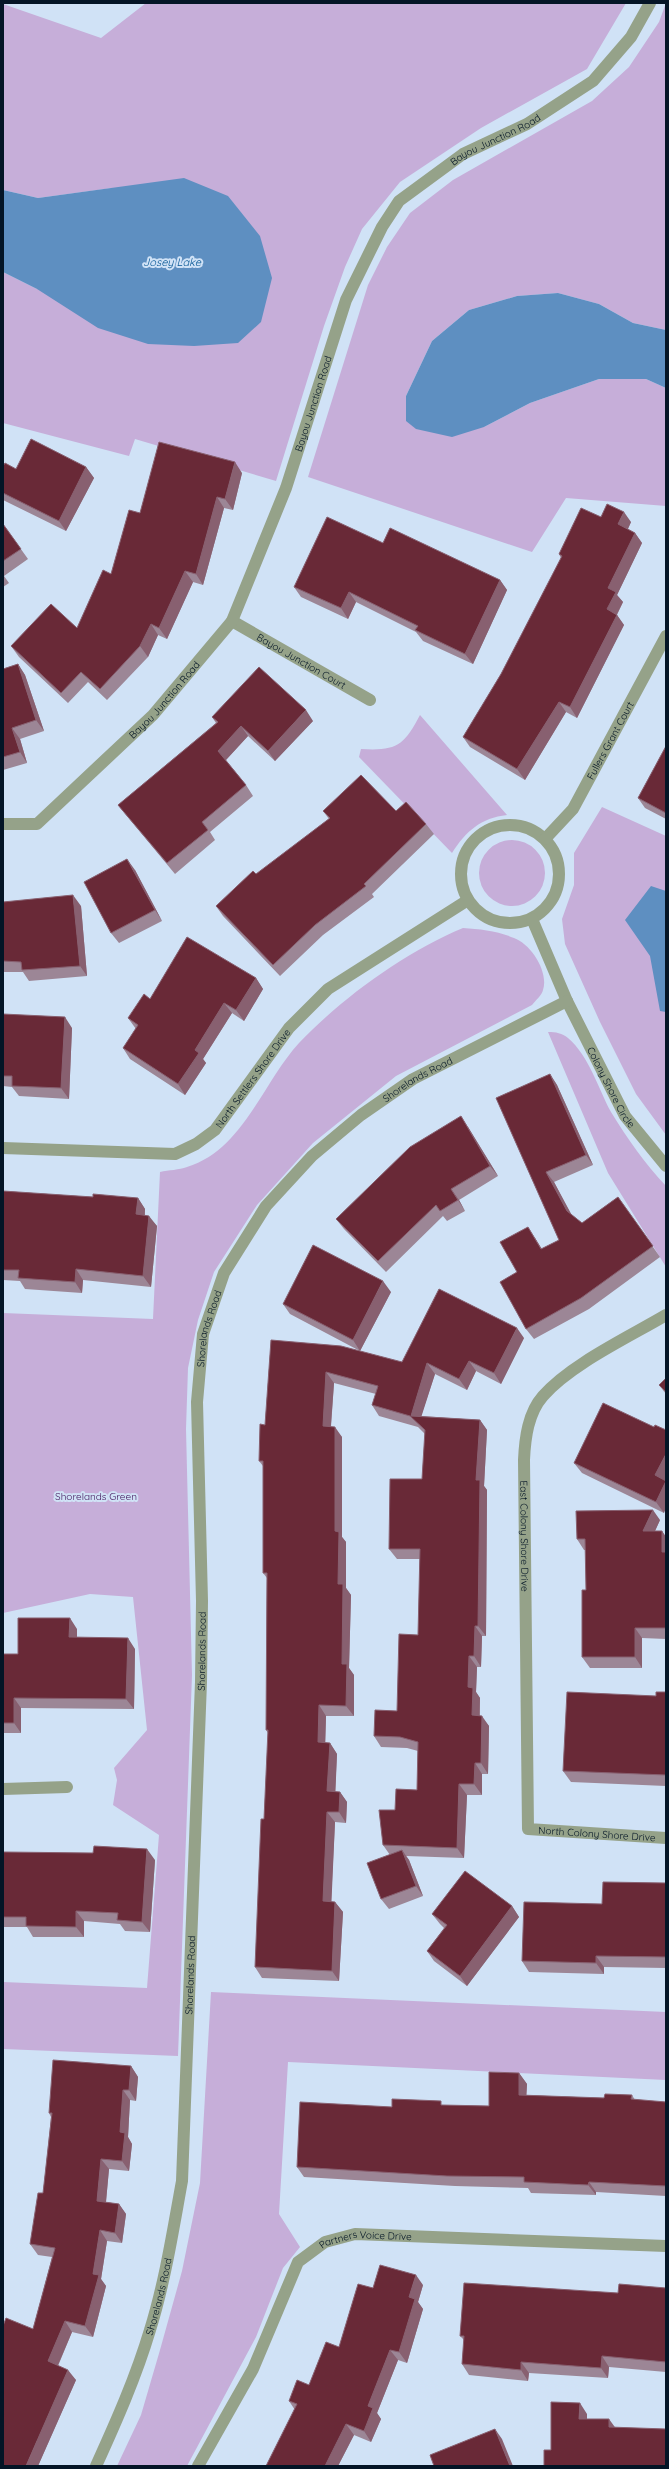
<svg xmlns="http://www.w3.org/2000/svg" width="669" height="2469" font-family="Quicksand,sans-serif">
<rect width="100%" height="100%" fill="#d0e2f6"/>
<path fill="#c6aed9" d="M146,3h480l-39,66 -106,59 -81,54 -38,47 -17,38 -21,59 -48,155 -141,-42 -6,17 -126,-33v-151l34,17 75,-101 -74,10 -35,-8v-186l98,34z
M666,3v327l-33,-7 -34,-19 -41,-11 -41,3 -48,14 -37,31 -26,55 78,31 46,-24 69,-24h47l20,9v118l-100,-8 -34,54 -224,-75 60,-192 19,-38 23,-34 43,-33 139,-79 37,-34 30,-45z
M420,715l87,100c-26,3 -41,16 -55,38l-93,-96 2,-8c35,2 43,-3 59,-34z
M602,807l64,29v299l-30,-41 -36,-72 -35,-78 -3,-25 12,-34v-32z
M479 873a33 33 0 1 1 66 0a33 33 0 1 1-66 0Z
M463,928c17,1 35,3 51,10 17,6 35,34 29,52 -1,5 -8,11 -11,15l-136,71 -83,67 -56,62 -43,67 -16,48 -10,48 -2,61 6,246 -14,381 -175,-7v-67l144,6 12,-153 -46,-30 4,-25 -3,-12 33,-38 -14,-133 -43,-3 -87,19v-300l150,6 7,-147c9,-2 19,-2 27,-5 56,-17 76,-85 112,-124 43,-45 106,-91 164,-115z
M548,1032c8,0 14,1 20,6 21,18 30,50 43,74 16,26 34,52 55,74v81l-58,-94z
M211,1992l455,20v68l-378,-18 -9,152 21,33 -17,21 -27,69 -69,129h-70l24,-51 19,-65 22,-79 18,-88z"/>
<path fill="#5e8fc1" d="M184,178l44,18 32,40 12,42 -11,44 -23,21 -44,3 -46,-2 -50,-16 -61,-39 -34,-17v-82l35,8z
M558,293l41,11 34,19 33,7v58l-20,-9h-47l-69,24 -46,24 -32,10 -36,-8 -10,-8v-25l26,-55 37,-31 48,-14z
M651,886l15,5v121l-6,-1 -10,-55 -25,-36z"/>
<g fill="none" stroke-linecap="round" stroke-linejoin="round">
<g stroke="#95a289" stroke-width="12">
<path id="s1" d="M232,621l138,79"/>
<path id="s2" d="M3,824h34l116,-109 79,-94 54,-133 60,-188 36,-73 17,-26 64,-47 64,-30 66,-43 38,-44 19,-34"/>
<circle cx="510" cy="874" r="49"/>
<path id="s3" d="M545,839l28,-30 93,-173"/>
<path id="s4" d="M532,919l35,82 58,115 41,50"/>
<path id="s5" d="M3,1148l172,6 21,-10 19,-14 74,-102 39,-39 140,-89"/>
<path id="s6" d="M666,1315c-37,22 -95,49 -123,81 -15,17 -18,42 -19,64l4,369 138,9"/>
<path d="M3,1789l64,-2"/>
<path id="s7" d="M198,2466l55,-97 45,-107 27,-20 30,-8 311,12"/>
</g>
<path stroke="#95a289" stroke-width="12" id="s8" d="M96,2466c20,-44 40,-89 54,-136 15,-48 23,-100 32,-149l19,-499 1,-81 -5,-199 6,-68 21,-61 42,-67 46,-50 49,-41 52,-36 154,-78"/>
</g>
<path fill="#9c8696" d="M3,466l13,3 70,-2 8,11 -28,53 -63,-31z
M242,473l-9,37 -9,-2 -21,77 -10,-3 -26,57 -9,-4 -10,22 -41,43 -19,-18 -20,21 -49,-46 -8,-11 66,-18 34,-54 29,-61z
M601,517l30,5 -3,7 7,4 7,10 -25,52 6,7 -6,13 7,10 -47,93 -11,-6 -41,68 -55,-33 -7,-10 38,-63 60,-116 -2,-4z
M3,524l25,35 -24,17 5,7 -6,4z
M383,543l117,37 7,10 -34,74 -50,-23 -7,-9 -60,-30 -8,17 -47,-22 -7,-10z
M18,664l7,11 19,56 -24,8 7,24 -24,7v-101z
M212,717l101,4 -38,40 -27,-25 -22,24 20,25 7,11 -43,36 5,8 -40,34 -49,-59 -8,-10 98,-82z
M666,746v73l-21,-11 -7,-10z
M323,811h73l30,13 8,10 -62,60 2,3 -51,38 -43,41 -57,-60 -7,-10 113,-87z
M135,870l27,51 -43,22 -8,-10z
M3,902l78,4 6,70 -58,5 -6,-9h-20z
M256,978l7,11 -19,32 -12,-8 -29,46 3,4 -21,32 -55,-36 -7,-11 13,-19 -8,-11 22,-19z
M3,1014l69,14 -3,71 -50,-3 -7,-9 -9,-1z
M550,1074l7,11 36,80 -39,17 16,31 12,10 36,-26 42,60 -71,52 -55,30 -8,-10 -9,-57 18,-34 7,11 17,-9 -63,-142z
M468,1127l30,49 -39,24 6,11 -18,10 -4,-5 -57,56 -42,-43 -8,-10z
M3,1191l90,6 45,1 7,11v6l12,11 -6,61 -68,-7 -1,13 -57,-4 -5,-8 -17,-1z
M391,1292l-31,59 -70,-37 -7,-10z
M524,1338l-23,46 -25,-13 -9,19 -32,-16 -14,42 59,4 7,10 -3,56 3,4 -1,146h-4l-1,31h-4l-1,25 4,6v18l9,10 -1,48h-6v21h-15l-3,63 -58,-2 3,4 14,36 -34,13 -8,-10 9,-44 -7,-10 12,-35 22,-20 1,-39 -11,-3 -26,-1 -7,-11 23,-25 21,-76 2,-76h-23l-8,-10 33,-70 3,-45 -7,-7 -39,-11 -7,-11 4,-11 -42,-11 -3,44 11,10v100l4,5v46l5,7 -2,73 5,7v41h-28l-1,27h5l7,11 -2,38h5l7,10 -1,21 -11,-1 -4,80h4l8,10 -4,69 -77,-3 -7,-11 9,-148 4,-86 -2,-3 1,-152 -4,-5v-107l-4,-5 6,-36 6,-85 131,22z
M666,1378v16l-7,-9z
M654,1427l11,53 -1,33 -82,-40 -8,-10z
M660,1520l-5,11h7l4,6v102l-24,-1v30h-52l-8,-11 4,-67v-40h-2l-7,-11z
M77,1629v8l58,12 -1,60 -113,-1v25h-18v-79h15z
M666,1692v94l-95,-4 -8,-11 93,-75z
M3,1852l152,8 -5,72 -25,-1 -5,-7 -36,-3v16h-51l-6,-10h-24z
M666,1883v85l-62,-1v7l-75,-2 -7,-11 80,-57z
M512,1906l7,11 -52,69 -33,-25 -7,-10 17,-23 -4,-4 -8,-10z
M131,2066l7,11 -2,24 -6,-1 -2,37 4,7 -3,27 -20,-2 -3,33 13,2 7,10 -4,29 -15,-2 -6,38 5,7 -13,51 -21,-5 -14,34 18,14 -38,86 -5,-137 19,-72 -14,-2 -8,-11 13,-51 8,-76 -2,-4z
M519,2073l8,11 -1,11 78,3 28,-3 3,5 31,2v94l-70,-4v3l-65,-2 -3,-5 -73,-2 -151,-9 -7,-10 147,-62 45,1z
M423,2285l-5,17 5,7 -16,54 -9,-3 -21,53 4,6 -10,23 -17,-7 -16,31h-72l29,-56 -6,-9 20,-16 30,-38 34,-59z
M666,2288v84l-57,-5 -1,11 -79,-5 -1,8 -59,-6 -7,-11 2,-24 -4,-4 158,-43z"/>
<path fill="#886070" d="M235,462l7,11 -9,37 -8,-11z
M86,467l8,11 -28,53 -7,-10z
M217,497l7,11 -21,77 -7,-11z
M624,512l7,10 -6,13 -7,-11z
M635,533l7,10 -25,52 6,7 -9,18 -7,-11 1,-21z
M185,571l8,11 -26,57 -8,-11z
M500,580l7,10 -34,74 -8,-10z
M349,592l7,10 -8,17 -7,-11z
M617,615l7,10 -47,93 -7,-11z
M151,624l7,11 -10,22 -8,-11z
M18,664l7,11 19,56 -8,-11z
M559,702l7,10 -41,68 -8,-11z
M306,710l7,11 -38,40 -7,-10z
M241,726l7,10 -23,25 -7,-10z
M12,728l8,11 7,24 -7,-11z
M127,859l8,11 27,51 -7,-11z
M73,895l8,11 6,70 -7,-10z
M256,978l7,11 -19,32 -8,-11z
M224,1003l8,10 -29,46 3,4 -21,32 -7,-11 17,-34z
M65,1017l7,11 -3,71 -8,-11z
M550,1074l7,11 36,80 -7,-10z
M461,1116l7,11 30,49 -8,-10z
M546,1172l8,10 21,39 -8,-10z
M451,1189l8,11 6,11z
M138,1198l7,11 -1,16 -8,-11z
M149,1216l8,10 -6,61 -8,-11z
M528,1227l7,11 13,22 -7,-11z
M76,1269l7,11 -1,13 -7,-11z
M383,1281l8,11 -31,59 -7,-11z
M517,1328l7,10 -23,46 -7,-11z
M469,1361l7,10 -9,19 -8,-11z
M427,1363l8,11 -16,50 -8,-8z
M326,1372l8,11 -4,54 -7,-11z
M480,1420l7,10 -3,56 3,4 -1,146 -8,-10 -2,-146z
M335,1427l7,10v100l4,5v46l5,7 -2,73 5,7v41l-8,-10 -4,-42 -4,-80 -3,-53z
M666,1454v25l-3,7 -8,-11z
M666,1481v27l-2,5 -8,-11z
M653,1510l7,10 -10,22 -7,-11z
M662,1531l4,6v21l-4,-6z
M70,1618l7,11v18l-8,-10z
M475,1626l7,10 -1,31 -7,-11z
M635,1628l7,10v30l-7,-11z
M128,1638l7,11 -1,60 -8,-10z
M469,1656l8,11 -1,25 4,6 -1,28 -7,-11 -4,-28z
M14,1698l7,10v25l-7,-10z
M319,1705l7,11 -1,37 -7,-11z
M482,1716l7,10 -1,48 -7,-11z
M330,1743l7,11 -2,48 -8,-11z
M475,1763l7,11v21l-8,-11z
M459,1784l8,11 -3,63 -7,-10z
M340,1792l7,10 -1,21 -7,-11z
M327,1812l8,10 -4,90 -8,-11z
M147,1849l8,11 -5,72 -8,-10z
M402,1850l7,10 14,36 -7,-10z
M335,1902l8,10 -4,69 -7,-10z
M512,1906l7,11 -52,69 -7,-10z
M76,1911l8,10v16l-8,-10z
M596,1956l8,11v7l-8,-11z
M131,2066l7,11 -2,24 -7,-11z
M519,2073l8,11 -1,22 -7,-11z
M123,2090l7,10 -2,37 4,7 -3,27 -7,-10 -2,-29z
M101,2159l8,10 -4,43 -8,-11z
M589,2182l7,10v3l-8,-10z
M119,2204l7,10 -4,29 -7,-10z
M100,2230l7,11 -6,38 5,7 -13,51 -8,-11z
M416,2275l7,10 -5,17 5,7 -16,54 -8,-11 10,-55z
M65,2321l7,11 -17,40 -7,-11z
M390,2350l8,10 -21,53 4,6 -10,23 -7,-11 4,-25z
M602,2356l7,11 -1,11 -7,-10z
M521,2362l8,11 -1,8 -7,-11z
M68,2370l8,10 -38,86h-12z
M580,2403l7,11v15l-8,-10z
M609,2419l8,11 -8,-3z
M346,2424l8,11 -16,31h-13z
M495,2429l7,10 11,27h-3z"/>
<path fill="#692937" stroke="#886070" d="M31,439l55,28 -27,54 -56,-28v-27l2,-3 11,6z
M159,442l76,20 -10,37 -8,-2 -21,77 -11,-3 -26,57 -8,-4 -11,22 -40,43 -19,-17 -20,21 -50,-47 40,-42 26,24 26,-58 8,4 18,-64 11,3z
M607,504l17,8 -6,12 17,9 -27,55 8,4 -9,17 10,6 -47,92 -11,-5 -42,67 -54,-32 38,-63 61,-118 -3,-2 22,-46 20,9z
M327,517l56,26 7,-15 110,52 -35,74 -50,-24 3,-4 -69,-34 -8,16 -47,-21z
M3,524l18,25 -18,12z
M18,664l18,56 -24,8 8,24 -17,5v-88z
M259,667l47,43 -38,41 -27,-25 -23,25 28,34 -44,37 6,8 -41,33 -49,-58 100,-83 -6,-5z
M666,746v67l-28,-15z
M361,775l35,36 10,-9 20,22 -62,60 2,2 -51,39 -42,40 -57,-59 37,-35 3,3 74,-56 -7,-7z
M127,859l28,51 -44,23 -27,-51z
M73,895l7,71 -58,4 -1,-8 -18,-1v-59z
M187,937l69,41 -20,32 -12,-7 -29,47 4,3 -21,31 -55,-36 15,-23 -10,-7 16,-24 6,5z
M3,1014l62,3 -4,71 -49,-2v-10h-9z
M550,1074l36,81 -40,17 21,39 15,12 36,-26 35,49 -72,52 -55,31 -26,-47 17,-10 -17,-30 28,-15 13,22 18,-9 -63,-142z
M461,1116l29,50 -39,23 7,11 -18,11 -4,-6 -58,56 -42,-42 74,-72z
M3,1191l90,6v-3l45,4 -2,16 13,2 -6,60 -67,-7 -1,13 -57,-4 1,-8h-16z
M313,1245l70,36 -30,59 -70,-36z
M439,1289l78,39 -23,45 -25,-12 -10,18 -32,-16 -16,53 69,4 -4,60h4l-2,146h-3l-1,30h-5l-1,31 5,1 -1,27 10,1 -1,47h-6l-1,21h-15l-2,64 -74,-3 -4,-35h16l1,-21 21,1 1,-48 -18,-5 -26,-1 1,-26 22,1 2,-77 19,1 2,-86h-31l1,-70h32l3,-49 -15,-14 -38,-11 6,-19 -52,-14 -3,54 12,1v104l4,1 -1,52h5l-1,80h5l-1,42 -27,-1 -1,37 12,1 -3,48 13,1 -1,20h-12l-4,89 12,1 -3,69 -77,-4 6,-148h3l4,-89h-2l1,-157h-4v-112h-4l1,-37 5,1 6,-85 70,6 61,16z
M666,1378v14l-7,-7z
M603,1403l51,24 1,-2 11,5v24l-11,21 11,6 -10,21 -82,-39z
M653,1510l-10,21h19v21h4v76h-31v29h-53v-67h4l-1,-51h-8l-1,-28z
M18,1618h52l-1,19 59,1 -2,61 -112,-1v25h-11v-69h15z
M567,1692l89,4v-4h10v83l-103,-4z
M94,1846l53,3 -5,73 -25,-2 1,-7 -42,-2v16l-50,-1v-9h-23v-65l90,1z
M402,1850l14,36 -35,13 -14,-36z
M465,1871l47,35 -52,70 -33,-25 20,-26 -15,-11z
M603,1882l63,1v74l-70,-1v7l-74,-2 2,-59 78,2z
M53,2060l78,6 -2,24h-6l-3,42 5,1 -3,28 -21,-2 -4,42 22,3 -4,29 -15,-3 -7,44 6,1 -14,51 -20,-5 -17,40 20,9 -42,96h-23v-140l3,-8 27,11 22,-81 -25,-4 8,-51h5l9,-80h-3z
M489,2072l30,1v22l85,3 1,-4 27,1 -1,4 35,3v84l-77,-4 -1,3 -64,-3v-5l-77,-1 -150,-9 3,-65 92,5v-8l49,2v4l48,1z
M380,2265l36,10 -7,22 6,2 -16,53 -9,-2 -22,56 5,2 -9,23 -18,-7 -21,42h-59l31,-62 -8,-3 8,-21 12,5 17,-43 13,5 19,-63 15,4z
M464,2283l154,10 1,-9 47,4v74l-64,-6 -1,12 -80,-6v8l-59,-6 2,-28h-4z
M551,2402l29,1 -1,16h30v8l57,2v37h-122v-16h7z
M495,2429l15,37h-76l-4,-11z"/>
<g text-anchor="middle" stroke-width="4" stroke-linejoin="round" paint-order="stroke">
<g font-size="10" fill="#041526" stroke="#d0e2f6">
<text dy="4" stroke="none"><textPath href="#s2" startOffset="884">Bayou Junction Road</textPath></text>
<text dy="4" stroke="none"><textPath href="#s2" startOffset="548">Bayou Junction Road</textPath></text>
<text dy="4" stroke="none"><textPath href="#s1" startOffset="80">Bayou Junction Court</textPath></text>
<text dy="4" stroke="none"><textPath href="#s2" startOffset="212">Bayou Junction Road</textPath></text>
<text dy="4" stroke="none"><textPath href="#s3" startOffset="119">Fullers Grant Court</textPath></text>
<text dy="4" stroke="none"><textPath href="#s5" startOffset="283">North Settlers Shore Drive</textPath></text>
<text dy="4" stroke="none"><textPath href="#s8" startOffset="1489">Shorelands Road</textPath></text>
<text dy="4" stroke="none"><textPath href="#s4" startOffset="186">Colony Shore Circle</textPath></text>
<text dy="4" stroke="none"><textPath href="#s8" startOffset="1153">Shorelands Road</textPath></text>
<text dy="4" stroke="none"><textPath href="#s6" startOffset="292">East Colony Shore Drive</textPath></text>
<text dy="4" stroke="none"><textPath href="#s8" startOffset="829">Shorelands Road</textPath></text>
<text dy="4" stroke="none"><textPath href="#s6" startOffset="654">North Colony Shore Drive</textPath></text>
<text dy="4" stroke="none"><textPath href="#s8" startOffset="505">Shorelands Road</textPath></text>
<text dy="4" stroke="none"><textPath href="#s7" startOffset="302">Partners Voice Drive</textPath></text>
<text dy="4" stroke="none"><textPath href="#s8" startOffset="181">Shorelands Road</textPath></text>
</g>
<g font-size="10" fill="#3f1259" stroke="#d0e2f6">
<text x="96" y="1500">Shorelands Green</text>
</g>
<g font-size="11" font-style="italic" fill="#075795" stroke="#d0e2f6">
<text x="172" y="266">Josey Lake</text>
</g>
</g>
<rect width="669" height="2469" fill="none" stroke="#041526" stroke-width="8"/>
</svg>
